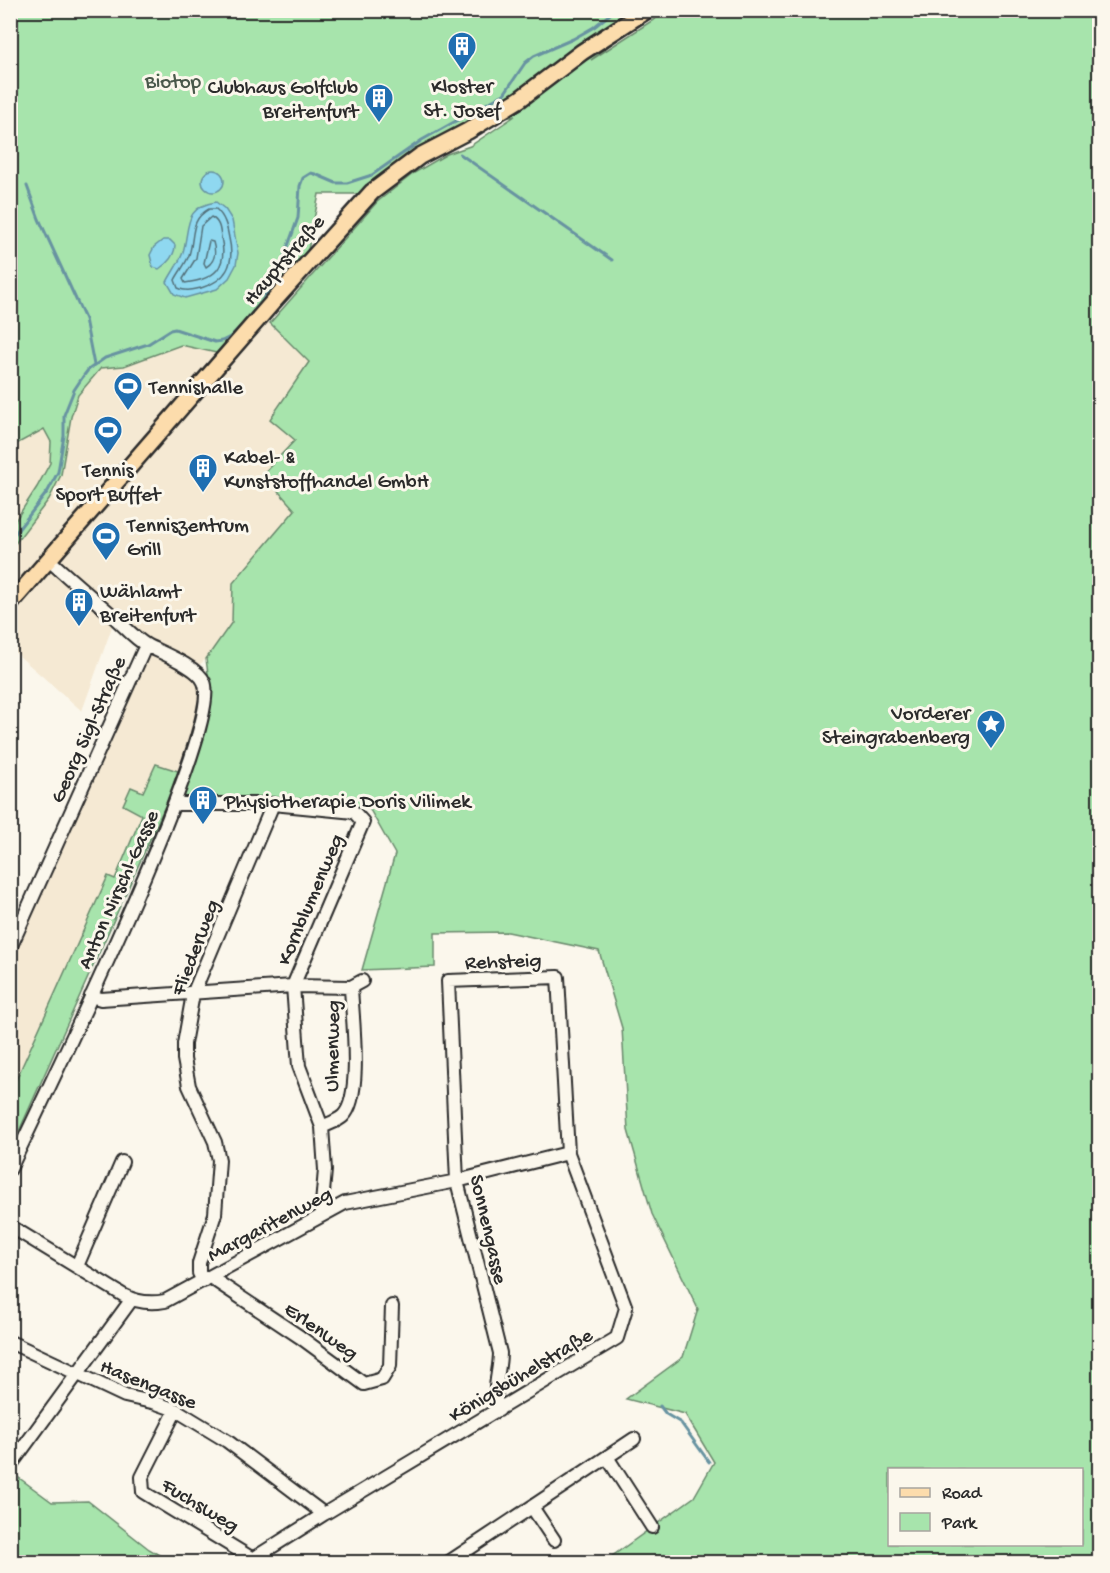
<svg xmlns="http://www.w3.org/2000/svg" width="1110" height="1573" font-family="'Gochi Hand',sans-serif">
<rect width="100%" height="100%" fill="#fbf7ec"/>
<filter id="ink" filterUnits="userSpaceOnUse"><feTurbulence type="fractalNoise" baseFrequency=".0167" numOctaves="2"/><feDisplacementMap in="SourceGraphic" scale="12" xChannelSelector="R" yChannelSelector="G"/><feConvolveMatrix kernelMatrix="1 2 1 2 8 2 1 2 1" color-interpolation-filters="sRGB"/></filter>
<g filter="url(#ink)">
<path fill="#f5e9d3" d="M266,320l43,42 -39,57 25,21v70l-62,73 -1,39 -26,37 -9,8 -2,9 5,15 -7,37 -15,43 -22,-7 -13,28 -11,-5 -8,18 18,9 -27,65 -7,-2 -97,214v-157l128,-287 -26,-23 -31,87 -71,-62v-100l38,-50 12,-24 10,-58 7,-22 23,-27 23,-2 57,-21 53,12z
M44,428l7,14 -1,21 -13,24 -26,40v-80z"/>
<path fill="#a7e4ac" stroke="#69886c" stroke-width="1.5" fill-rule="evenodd" d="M11,11h642l-62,49 76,-49h432v1551h-495l90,-65 20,-35 -29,-48 -59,-15 57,-42 15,-48 -46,-95 -24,-84 -6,-102 -23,-77 -91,-19 -73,1v34l-73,3 33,-116 -26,-46 -187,-9 29,-103 -5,-37 26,-37 1,-39 62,-73 -32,-36 32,-34 -25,-21 39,-57 -39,-39 107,-121 37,-29 33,-19 23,-8 45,-30 -43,9 -105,69h-48l-13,66 -72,97 -53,-12 -57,21 -23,2 -23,27 -7,22 -10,58 -12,24 -38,50v-22l26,-40 13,-24 1,-21 -7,-13 -33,18zM890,1470h192v74h-192z
M156,764l22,7 -13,35 -154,343v-58l97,-215 7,3 27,-64 -19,-10 8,-18 12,5z
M11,1472l41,30 36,-1 61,48 22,13h-160z"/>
<path fill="#8fd8f0" stroke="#6793a1" stroke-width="1.5" d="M202 181a11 11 0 1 1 22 0a11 11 0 1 1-22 0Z
M216,202l9,7 7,11 6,33 -2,12 -7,13 -12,11 -32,9 -11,-4 -7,-12c5,-10 13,-20 16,-30 7,-24 0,-45 33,-50z
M163,240h7l5,5c0,11 -7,18 -16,24l-6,-2 -3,-12 4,-8z"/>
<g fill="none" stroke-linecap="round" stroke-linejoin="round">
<path stroke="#53707a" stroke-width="1.5" d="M209,209h7c9,8 11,18 13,29 6,26 -2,42 -28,50 -9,2 -15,4 -23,0l-3,-8c4,-8 11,-16 14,-25 6,-18 0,-35 20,-46z
M211,217c8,4 9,11 10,20 7,30 -5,42 -36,46l-2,-4 13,-21 5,-32z
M209,241l4,1c3,10 3,19 -7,25l-2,-4z"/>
<path stroke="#6793a1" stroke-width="3" d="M460,154l152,106
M27,186l12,33 46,100 9,46
M10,540l38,-49 10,-19 6,-36v-21l10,-25 8,-12 6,-8 17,-12 43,-14 22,-14 5,-1 40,13 7,-1 8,-4 13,-13 19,-23 18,-33 18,-50 2,-32 3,-8 8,-5 4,1 21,9h11l25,-8 50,-35 82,-46 21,-31 9,-7 39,-17 21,-12 21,-17
M660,1406l6,8 15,9 28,39"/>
<g stroke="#2b2b2b" stroke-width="16">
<path id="minor" d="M175,804h98l81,8 9,10 -70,164 6,80 23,61 3,43 -4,45
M10,948l136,-303
M91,996l10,3 192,-13 58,1 11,-6
M322,1127c6,-3 16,-6 21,-11 20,-19 9,-101 8,-129
M10,1169c31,-65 215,-442 194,-487 -6,-15 -42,-29 -56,-36 -13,-7 -24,-20 -35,-30 -22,-19 -43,-37 -65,-57
M10,1226l113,69c13,7 27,9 42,6l180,-98 112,-22 111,-28
M77,1266l45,-104
M210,1277l90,60 64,47 18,-5 8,-13 2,-60
M203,1281l-4,-8v-10l16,-49 4,-54 -4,-18 -26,-56 -5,-27v-15l9,-50 80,-190
M10,1342l115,54 31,7 20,7 51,31 97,73
M176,1410l-34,67 1,15 110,67
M607,1457l45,70
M10,1466l122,-167
M532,1507l22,33
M248,1562l76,-48 293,-176 9,-30 -58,-155 -10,-176 -110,4 9,200 43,172c0,19 -9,40 -1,57
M449,1562l185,-123"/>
</g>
<g stroke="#2b2b2b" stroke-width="20">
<path id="major" d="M10,604l262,-301 100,-111 48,-36 48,-25 52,-32 62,-47 65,-42"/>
</g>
<use href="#minor" stroke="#fbf7ec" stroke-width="12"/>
<use href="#major" stroke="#fcdcac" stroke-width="15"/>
</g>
</g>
<defs>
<g id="building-pin" transform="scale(1.5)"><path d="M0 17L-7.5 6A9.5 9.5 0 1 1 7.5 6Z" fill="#1f6fb2" stroke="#fbf7ec"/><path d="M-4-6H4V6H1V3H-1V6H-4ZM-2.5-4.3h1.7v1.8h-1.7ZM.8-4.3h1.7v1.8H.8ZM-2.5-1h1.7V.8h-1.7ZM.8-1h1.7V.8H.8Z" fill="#fff"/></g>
<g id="stadium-pin" transform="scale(1.5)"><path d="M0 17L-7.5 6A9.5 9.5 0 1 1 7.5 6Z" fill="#1f6fb2" stroke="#fbf7ec"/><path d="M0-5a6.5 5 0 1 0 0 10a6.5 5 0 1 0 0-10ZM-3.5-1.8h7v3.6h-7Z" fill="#fff"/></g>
<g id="sight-pin" transform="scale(1.5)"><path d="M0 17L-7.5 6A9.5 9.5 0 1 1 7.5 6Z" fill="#1f6fb2" stroke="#fbf7ec"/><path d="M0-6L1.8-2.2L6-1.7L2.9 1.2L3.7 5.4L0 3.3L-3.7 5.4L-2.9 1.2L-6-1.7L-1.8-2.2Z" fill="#fff"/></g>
</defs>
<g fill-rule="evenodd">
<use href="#building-pin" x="462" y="46"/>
<use href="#building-pin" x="379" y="98"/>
<use href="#stadium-pin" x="128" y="386"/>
<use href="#stadium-pin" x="108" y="430"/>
<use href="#building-pin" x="203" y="468"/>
<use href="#stadium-pin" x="106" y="536"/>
<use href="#building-pin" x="79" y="602"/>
<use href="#sight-pin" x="991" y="724"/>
<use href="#building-pin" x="203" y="800"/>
</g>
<g text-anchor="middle" stroke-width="6" stroke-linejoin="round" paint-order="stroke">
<g font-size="21" fill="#4a594b" stroke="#fbf7ec">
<text x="173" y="87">Biotop</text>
</g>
<g font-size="21" fill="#2b2b2b" stroke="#fbf7ec" text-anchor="start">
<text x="462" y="92" text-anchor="middle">Kloster<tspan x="462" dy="24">St. Josef</tspan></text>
<text x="358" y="93" text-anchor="end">Clubhaus Golfclub<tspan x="358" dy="24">Breitenfurt</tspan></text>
<text x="149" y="393">Tennishalle</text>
<text x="224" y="463">Kabel- &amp;<tspan x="224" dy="24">Kunststoffhandel GmbH</tspan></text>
<text x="108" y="476" text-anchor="middle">Tennis<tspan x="108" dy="24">Sport Buffet</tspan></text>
<text x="127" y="531">Tenniszentrum<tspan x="127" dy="24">Grill</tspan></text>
<text x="100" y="597">Wählamt<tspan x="100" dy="24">Breitenfurt</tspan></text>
<text x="970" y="719" text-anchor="end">Vorderer<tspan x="970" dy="24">Steingrabenberg</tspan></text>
<text x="224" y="807">Physiotherapie Doris Vilimek</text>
</g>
<g font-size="21" fill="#2b2b2b" stroke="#fbf7ec">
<text transform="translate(283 259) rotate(-49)" y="7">Hauptstraße</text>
<text transform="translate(87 729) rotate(-66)" y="7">Georg Sigl-Straße</text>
<text transform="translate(117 889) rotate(-66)" y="7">Anton Nirschl-Gasse</text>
<text transform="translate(309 899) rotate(-67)" y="7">Kornblumenweg</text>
<text transform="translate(194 947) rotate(-69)" y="7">Fliederweg</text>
<text transform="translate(503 960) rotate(-2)" y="7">Rehsteig</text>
<text transform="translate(331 1046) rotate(-89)" y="7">Ulmenweg</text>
<text transform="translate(269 1223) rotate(-28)" y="7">Margaritenweg</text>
<text transform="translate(490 1229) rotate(77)" y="7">Sonnengasse</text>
<text transform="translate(322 1330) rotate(35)" y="7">Erlenweg</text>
<text transform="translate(520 1374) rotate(-31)" y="7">Königsbühelstraße</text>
<text transform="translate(149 1383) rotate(22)" y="7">Hasengasse</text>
<text transform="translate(201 1504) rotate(31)" y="7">Fuchsweg</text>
</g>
</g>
<rect width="1110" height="1573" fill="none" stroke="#fbf7ec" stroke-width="36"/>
<rect x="18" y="18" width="1074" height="1537" fill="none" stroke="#2b2b2b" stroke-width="2" filter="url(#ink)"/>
<rect x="888" y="1468" width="195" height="78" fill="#fbf7ec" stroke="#a8a59f" stroke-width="1.5"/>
<rect x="900" y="1488" width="30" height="9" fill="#fcdcac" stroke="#a8a59f" stroke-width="1.5"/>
<text x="942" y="1498" font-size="18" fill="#2b2b2b">Road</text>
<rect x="900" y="1513" width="30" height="18" fill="#a7e4ac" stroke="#a8a59f" stroke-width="1.5"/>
<text x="942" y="1528" font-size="18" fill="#2b2b2b">Park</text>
</svg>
